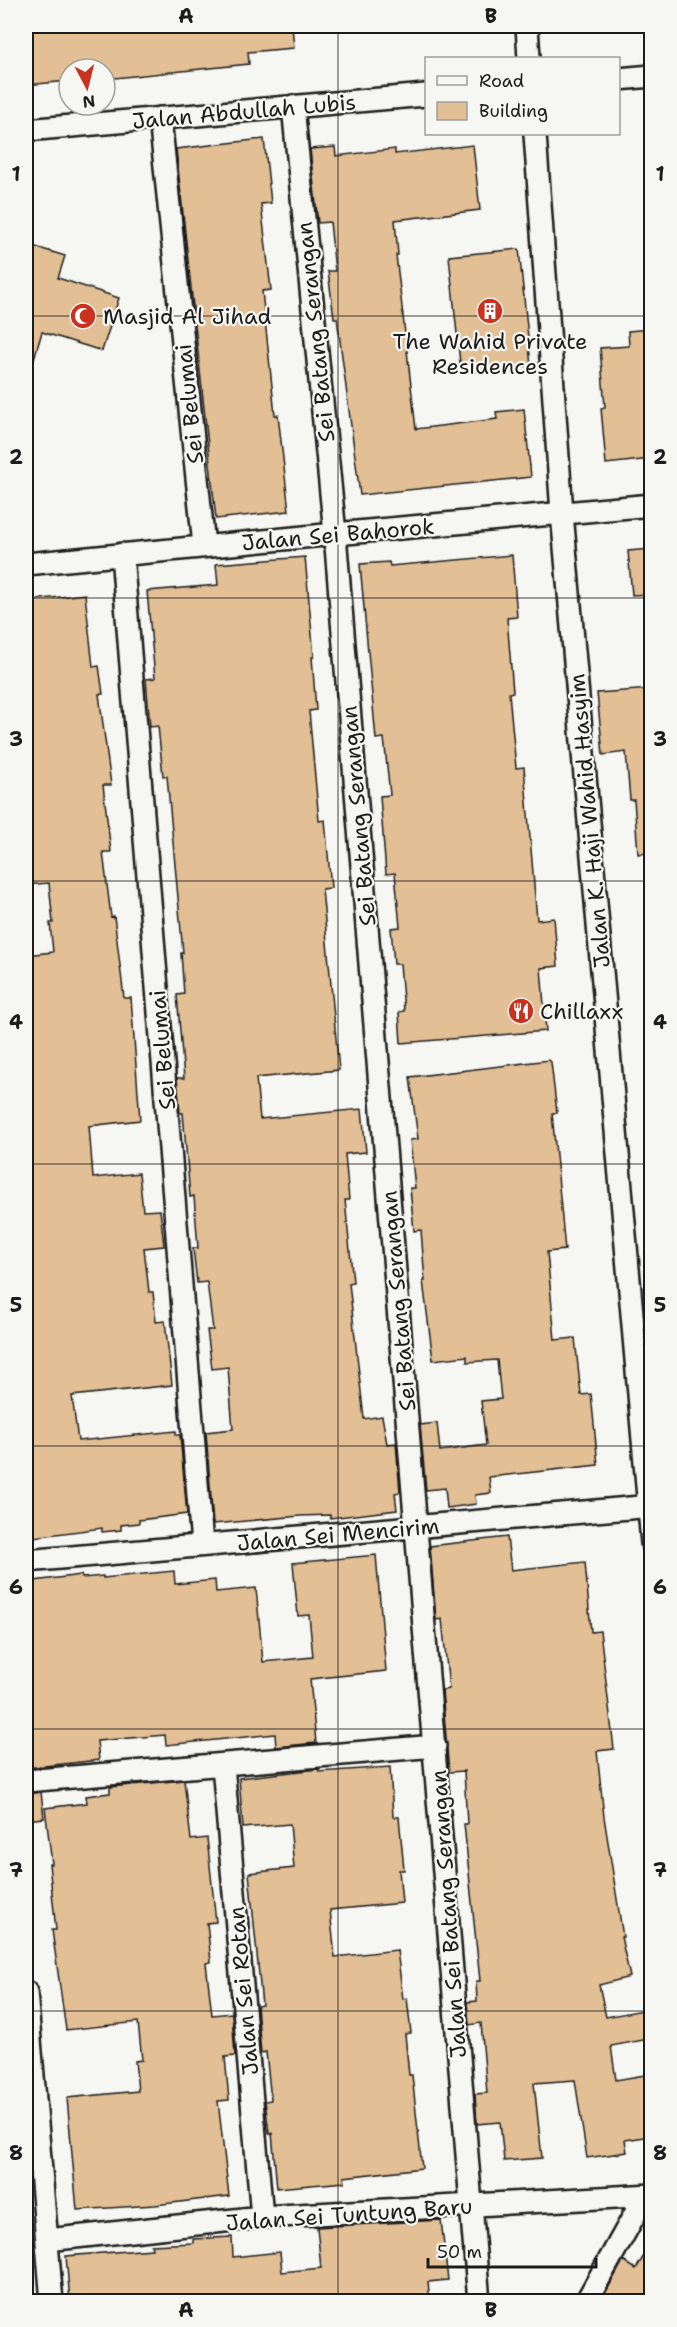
<svg xmlns="http://www.w3.org/2000/svg" width="677" height="2327" font-family="'Shantell Sans',sans-serif">
<rect width="100%" height="100%" fill="#f6f6f2"/>
<filter id="ink" filterUnits="userSpaceOnUse"><feTurbulence type="fractalNoise" baseFrequency=".0167" numOctaves="2"/><feDisplacementMap in="SourceGraphic" scale="12" xChannelSelector="R" yChannelSelector="G"/><feConvolveMatrix kernelMatrix="1 2 1 2 8 2 1 2 1" color-interpolation-filters="sRGB"/></filter>
<g filter="url(#ink)">
<path fill="#e2bf94" stroke="#1c1c1c" stroke-width="1.5" d="M26,26h266l2,22 -46,4 1,12 -144,15v-10h-36v12l-43,4z
M264,139l7,64 -10,1 10,86 -9,1 13,124h3l11,96 -73,8 -40,-370z
M473,145l7,65 -85,10 3,35h-2l20,174 81,-10 -1,-7 28,-3 7,68 -171,18 -23,-177h-3l-6,-47h7l-5,-49 -12,1 -8,-74 25,-2 1,9 59,-7v5z
M26,244l39,12 -7,22 61,20 -17,53 -60,-19 -12,40 -4,-1z
M519,249l12,117 -70,7 -12,-117z
M651,329v130l-45,5 -5,-56 4,-1 -5,-59 29,-2 -1,-15z
M651,549v45l-19,1 -4,-44z
M512,555l5,62 -10,1 6,74 -4,1 7,75 8,-1 13,153 17,-2 4,48 -17,2 5,63 -145,12 -2,-31 5,-1 -4,-47h-6l-3,-36 9,-1 -5,-54 -9,1 -6,-78 10,-1 -6,-57 -8,1 -16,-175 29,-2 1,4z
M305,557l9,100h-2l4,53 -7,1 10,110 6,-1 6,68 -9,1 17,181 -83,8 4,41 102,-10 4,43 -21,2 4,46h-4l8,82 -4,1 15,136 18,-3 5,28 9,-1 4,49 -5,1 2,17 -67,8v-3l-30,1 -87,8 -7,-92 27,-3 -5,-62 -16,2 -5,-39h6l-6,-48 -10,1 -4,-35h5l-4,-52 -4,1 -7,-84h-3l-3,-35h7l-7,-83 7,-1 -3,-41h2l-16,-177h-4l-5,-50 -8,1 -4,-48 9,-1 -8,-87 71,-6 -2,-21z
M85,594l8,73 6,-1 4,28h-4l12,91h-8l8,67h-8l8,65 3,-1 10,82h7l9,122 -51,6 4,52 46,-5 4,38 17,-1 4,36 -20,2 5,44h4l3,30 9,-1 7,64 -100,11 6,45 98,-10v4h4l7,79 -48,6v3l-18,2v5l-19,2v-4l-76,10v-583l27,-3 -3,-29h3l-4,-40 -23,2v-284z
M651,689v164l-13,1 -4,-54h-4l-4,-48 -23,3 -6,-62z
M549,1060l2,2 6,51h-5l13,137 -18,2 8,88 20,-2 6,57 10,-1 7,71 -109,12 2,16 -16,2 1,9 -29,4 -2,-20 -19,2 -6,-65 17,-2 3,28 46,-6 -5,-44 20,-2 -4,-39 -30,2v-6l-34,4 -10,-79h2l-4,-51 -7,1 -4,-43h5l-5,-48 8,-1 -8,-62z
M507,1537l4,33 74,-8 6,70 9,-1 14,118 -17,2 7,66 19,120h-2l9,40 -31,8 7,32 37,-7 6,29 -38,7 5,34 35,-6v62l-26,4 2,12 -40,6 -12,-78 -41,3 8,75 -38,3 -4,-39 -23,2 -2,-30 12,-1 -6,-70 -12,2 -2,-23 10,-1 -1,-20h4l-16,-157h3l-3,-53 -15,1 -7,-82 7,-1 -7,-70 -6,1 -6,-74z
M376,1555l10,116 -76,8 6,64 -40,4 -1,-13 -109,11 -1,-10 -68,6 2,19 -73,8v-186l55,-7 1,3 21,-2v2l71,-7 1,13 40,-4 1,12 40,-4 7,74 50,-5 -4,-42 -11,1 -5,-53z
M390,1767l3,50h6l5,53h-5l3,33 -72,7 5,47 62,-7 6,49 4,-1 4,35 -6,1 4,41h3l10,93 -78,9 1,5 -68,6 -5,-55h-3l-4,-32 6,-1 -5,-48 -5,1 -4,-47 5,-1 -13,-132 45,-5 -4,-44 -47,4 -4,-50 80,-9v3z
M184,1780l7,60 16,-2 9,84 -9,1 4,39 -5,1 6,52 20,-2 3,43 -10,1 4,43 -11,1 11,95 -74,9 -78,5 -10,-112 71,-7 -3,-30 7,-1 -4,-38 -72,8 -14,-100h4l-7,-66h3l-7,-56 42,-5 -1,-7 24,-3v-6z
M41,1792l3,26 -18,2v-26z
M441,2220l7,60 -20,2 2,19h-360l-4,-45 86,-7 -1,-4 42,-2v-4l39,-2 1,20 47,-5 2,20 39,-4 -4,-41z
M651,2244v57h-35l-11,-7 18,-33 13,8z"/>
<g fill="none" stroke-linecap="round" stroke-linejoin="round">
<g stroke="#1c1c1c" stroke-width="26">
<path id="minor" d="M527,26l2,32
M618,79l34,-3
M293,106l42,428 144,1768
M160,118l44,428
M26,130l400,-35
M535,134l27,379 90,1030
M122,554l80,991
M26,564l309,-30 317,-29
M26,1561l626,-55
M223,1765l39,452
M26,1781l409,-35
M26,1992l26,310
M47,2240l215,-23 390,-22
M586,2302l59,-106"/>
</g>
<use href="#minor" stroke="#f6f6f2" stroke-width="21"/>
</g>
</g>
<path fill="none" stroke="#1c1c1c" stroke-width="1.5" stroke-opacity="0.55" d="M338,26v2276M26,316h626M26,598h626M26,881h626M26,1164h626M26,1446h626M26,1729h626M26,2011h626"/>
<defs>
<g id="building-disc" transform="scale(1.35)"><circle r="9.5" fill="#c8321e" stroke="#f6f6f2"/><path d="M-4-6H4V6H1V3H-1V6H-4ZM-2.5-4.3h1.7v1.8h-1.7ZM.8-4.3h1.7v1.8H.8ZM-2.5-1h1.7V.8h-1.7ZM.8-1h1.7V.8H.8Z" fill="#fff"/></g>
<g id="mosque-disc" transform="scale(1.35)"><circle r="9.5" fill="#c8321e" stroke="#f6f6f2"/><path d="M3.5-4.9A6 6 0 1 0 3.5 4.9A5 5 0 1 1 3.5-4.9Z" fill="#fff"/></g>
<g id="restaurant-disc" transform="scale(1.35)"><circle r="9.5" fill="#c8321e" stroke="#f6f6f2"/><path d="M-5-6h1v4h1v-4h1v4h1v-4h1v5L-1.5 .5V6h-2V.5L-5-1ZM5-6V6H3V1.5H1.5Q1.5-4 5-6Z" fill="#fff"/></g>
</defs>
<g fill-rule="evenodd">
<use href="#building-disc" x="490" y="311"/>
<use href="#mosque-disc" x="83" y="316"/>
<use href="#restaurant-disc" x="521" y="1011"/>
</g>
<g text-anchor="middle" stroke-width="4.5" stroke-linejoin="round" paint-order="stroke">
<g font-size="22" fill="#1c1c1c" stroke="#f6f6f2">
<text transform="translate(244 111) rotate(-5)" y="8">Jalan Abdullah Lubis</text>
<text transform="translate(315 332) rotate(-96)" y="8">Sei Batang Serangan</text>
<text transform="translate(189 404) rotate(-96)" y="8">Sei Belumai</text>
<text transform="translate(338 534) rotate(-5)" y="8">Jalan Sei Bahorok</text>
<text transform="translate(358 816) rotate(-95)" y="8">Sei Batang Serangan</text>
<text transform="translate(589 821) rotate(-95)" y="8">Jalan K. Haji Wahid Hasyim</text>
<text transform="translate(162 1050) rotate(-95)" y="8">Sei Belumai</text>
<text transform="translate(398 1301) rotate(-95)" y="8">Sei Batang Serangan</text>
<text transform="translate(338 1534) rotate(-5)" y="8">Jalan Sei Mencirim</text>
<text transform="translate(448 1914) rotate(-94)" y="8">Jalan Sei Batang Serangan</text>
<text transform="translate(243 1991) rotate(-95)" y="8">Jalan Sei Rotan</text>
<text transform="translate(349 2214) rotate(-4)" y="8">Jalan Sei Tuntung Baru</text>
</g>
<g font-size="22" fill="#1c1c1c" stroke="#f6f6f2" text-anchor="start">
<text x="103" y="324">Masjid Al Jihad</text>
<text x="490" y="349" text-anchor="middle">The Wahid Private<tspan x="490" dy="25">Residences</tspan></text>
<text x="540" y="1019">Chillaxx</text>
</g>
</g>
<rect width="677" height="2327" fill="none" stroke="#f6f6f2" stroke-width="66"/>
<rect x="425" y="57" width="195" height="78" fill="#f6f6f2" stroke="#9f9f9c" stroke-width="1.5"/>
<rect x="437" y="76" width="30" height="9" fill="#f6f6f2" stroke="#9f9f9c" stroke-width="1.5"/>
<text x="479" y="87" font-size="18" fill="#1c1c1c">Road</text>
<rect x="437" y="102" width="30" height="18" fill="#e2bf94" stroke="#9f9f9c" stroke-width="1.5"/>
<text x="479" y="117" font-size="18" fill="#1c1c1c">Building</text>
<g transform="translate(87 87) rotate(173)"><circle r="28" fill="#f6f6f2" stroke="#9f9f9c" stroke-width="1.5"/>
<path d="M0-4.5L10 22L0 15L-10 22Z" fill="#c8321e"/>
<text y="-9" font-size="16" font-weight="bold" text-anchor="middle" fill="#1c1c1c">N</text>
</g>
<path d="M428 2258v9h168v-9" fill="none" stroke="#1c1c1c" stroke-width="3"/>
<text x="437" y="2258" font-size="18" fill="#1c1c1c" stroke="#f6f6f2" stroke-width="4.5" paint-order="stroke">50 m</text>
<rect x="33" y="33" width="611" height="2261" fill="none" stroke="#1c1c1c" stroke-width="2"/>
<g font-size="20" text-anchor="middle" font-weight="bold" fill="#1c1c1c">
<text x="186" y="23">A</text>
<text x="491" y="23">B</text>
<text x="16" y="181">1</text>
<text x="660" y="181">1</text>
<text x="16" y="464">2</text>
<text x="660" y="464">2</text>
<text x="16" y="746">3</text>
<text x="660" y="746">3</text>
<text x="16" y="1029">4</text>
<text x="660" y="1029">4</text>
<text x="16" y="1312">5</text>
<text x="660" y="1312">5</text>
<text x="16" y="1594">6</text>
<text x="660" y="1594">6</text>
<text x="16" y="1877">7</text>
<text x="660" y="1877">7</text>
<text x="16" y="2160">8</text>
<text x="660" y="2160">8</text>
<text x="186" y="2317">A</text>
<text x="491" y="2317">B</text>
</g>
</svg>
